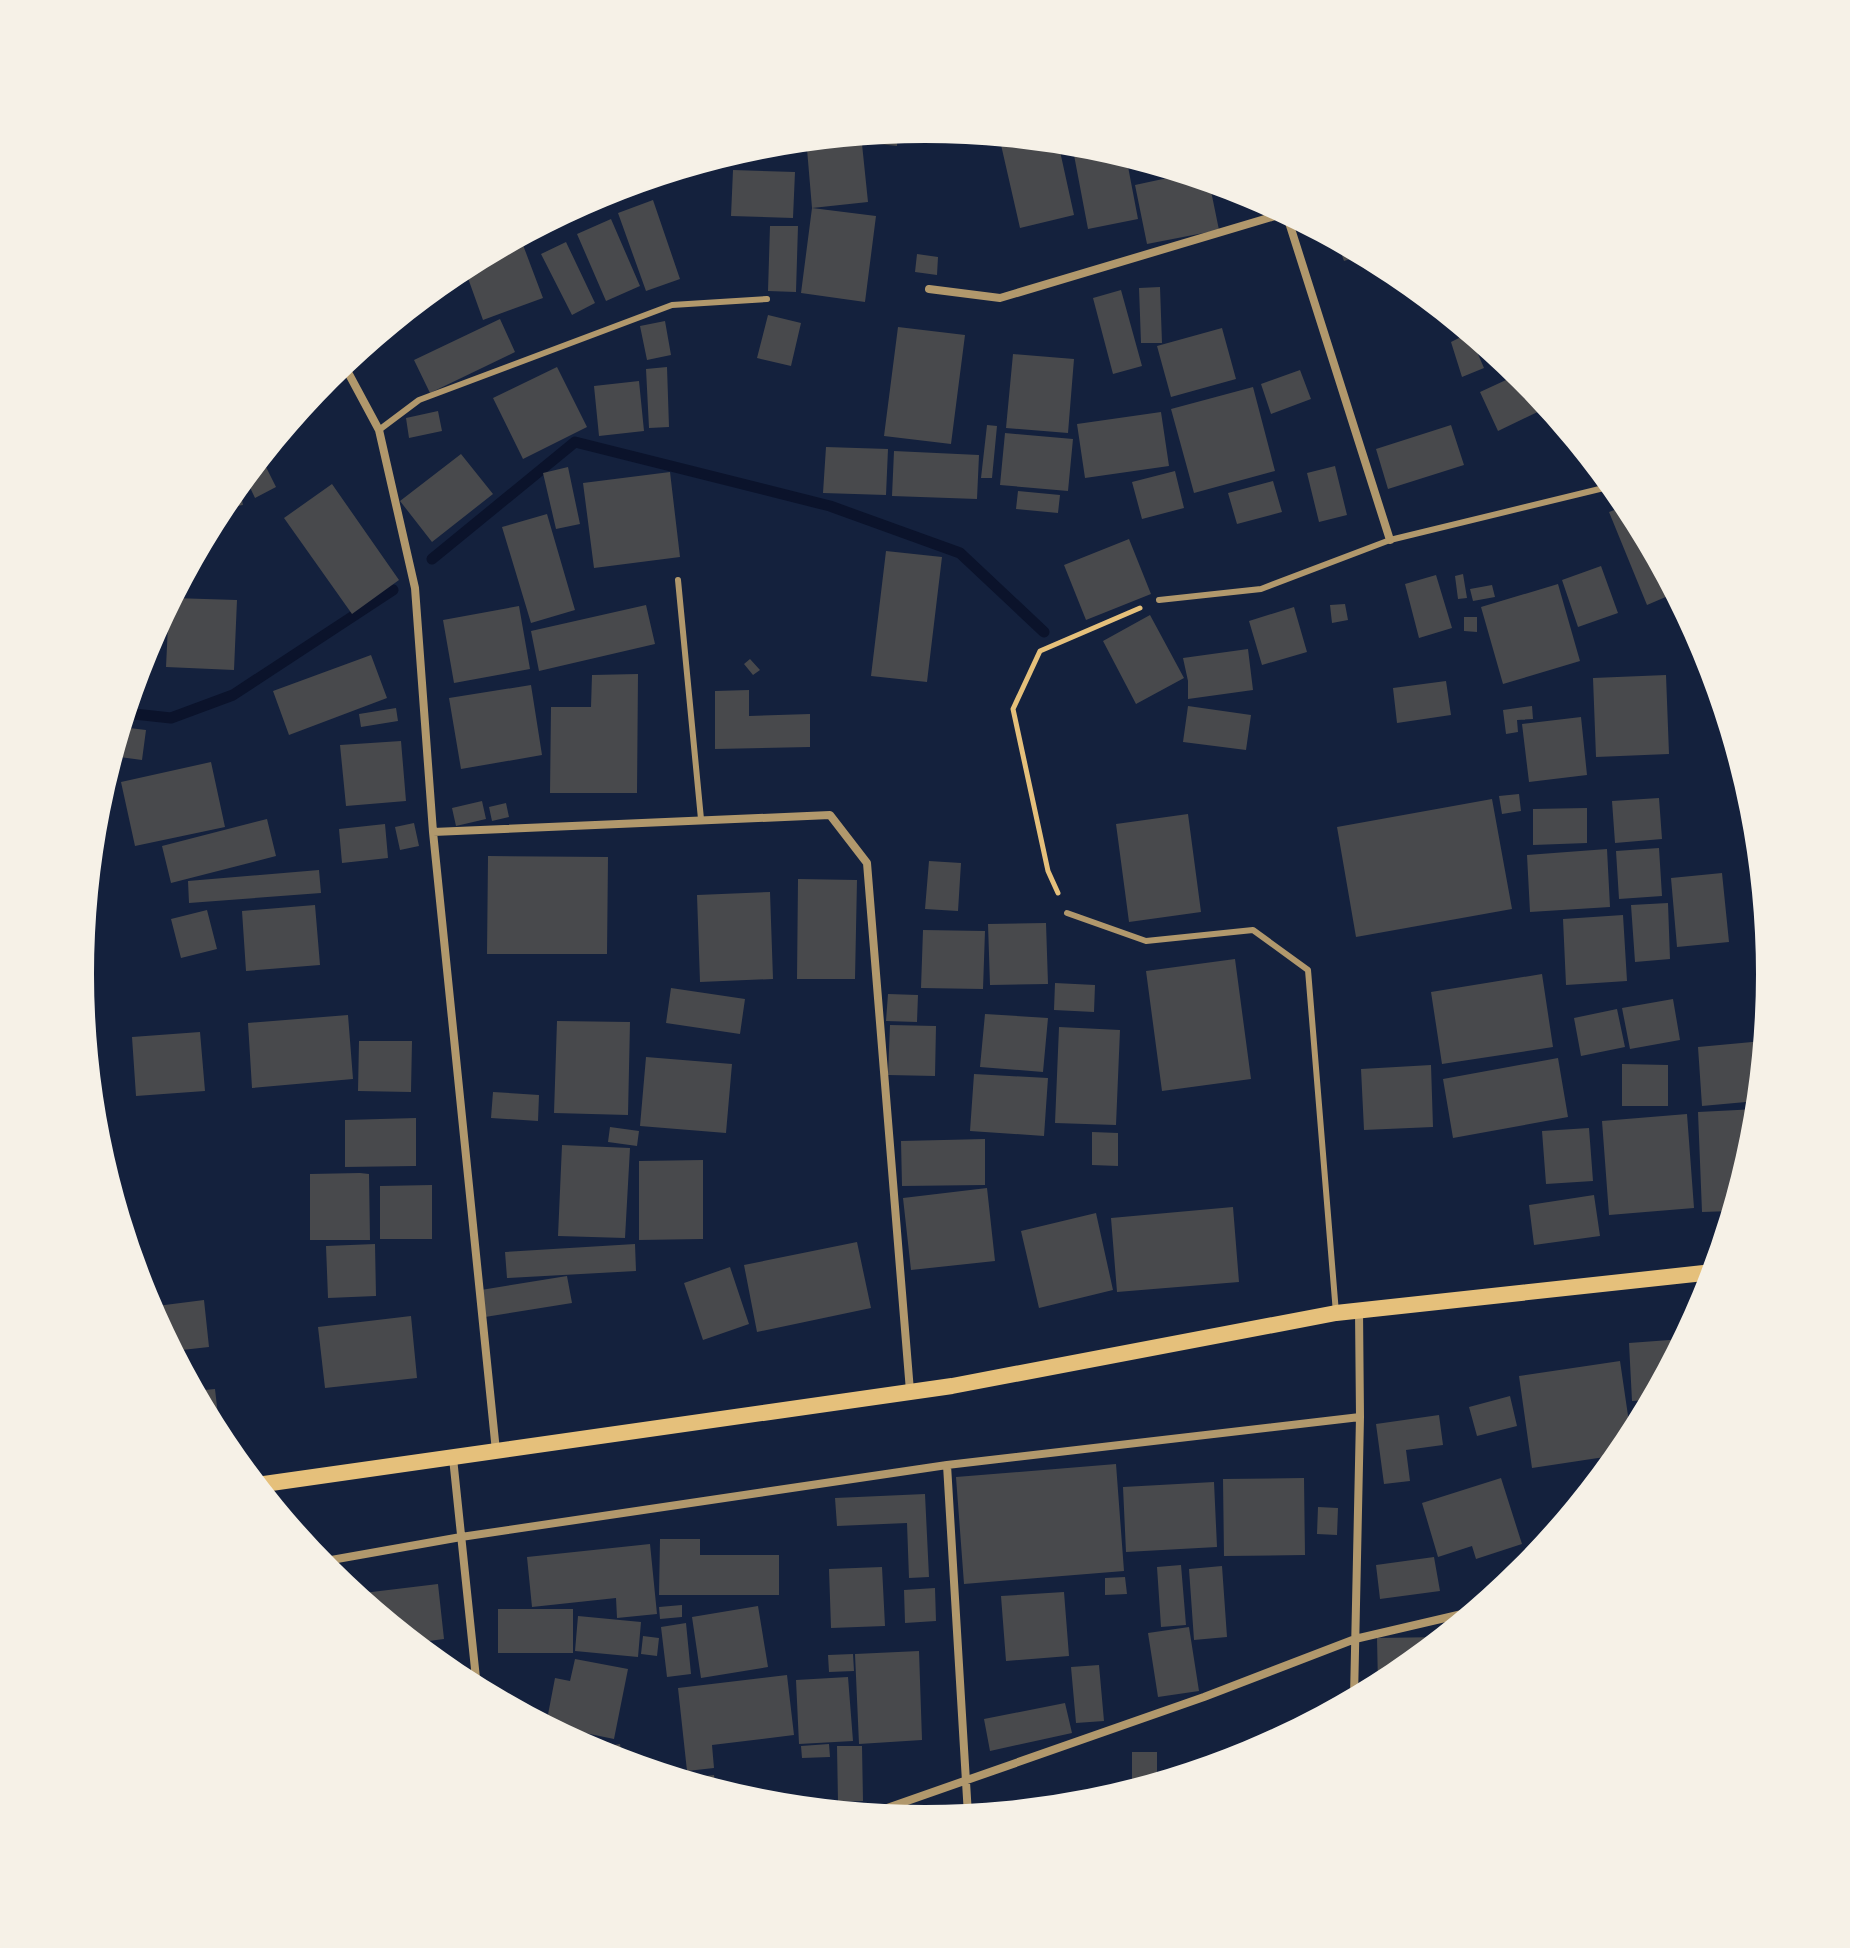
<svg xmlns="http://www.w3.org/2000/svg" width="1850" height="1948" font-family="Signika,sans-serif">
<rect width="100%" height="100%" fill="#14213d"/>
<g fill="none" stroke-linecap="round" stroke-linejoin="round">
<path stroke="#0b132b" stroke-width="11" d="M432,559l143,-117 255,64 130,47 84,79
M125,713l46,5 62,-23 160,-105"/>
</g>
<path fill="#48494c" d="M898,132l-1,14 -27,-3 1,-9z
M999,136l59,6 16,73 -54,13z
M862,144l6,58 -56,6 -5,-59z
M1104,150l22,6 12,63 -50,10 -14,-74z
M733,170l62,2 -2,46 -62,-2z
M1186,174l23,7 10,49 -72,14 -12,-59z
M653,200l27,79 -34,12 -28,-78z
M812,208l64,8 -11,86 -64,-9z
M611,219l29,67 -34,15 -29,-67z
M770,226h28l-2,66 -28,-1z
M520,237l23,61 -60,22 -19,-53z
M1337,241l22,11 4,3 -19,6z
M566,242l29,61 -23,12 -31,-61z
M917,254l21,3 -1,18 -22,-3z
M1160,287l2,56h-21l-2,-55z
M1121,290l21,76 -29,8 -20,-76z
M768,315l33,8 -10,43 -34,-8z
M500,319l15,33 -85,41 -16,-33z
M665,321l6,34 -24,5 -7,-34z
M898,327l67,8 -14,109 -67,-8z
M1222,328l14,51 -65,18 -14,-51z
M1469,333l15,35 -22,9 -11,-35z
M1485,346l20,16 1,1 -13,4z
M1013,354l61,5 -6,74 -62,-5z
M557,367l30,60 -64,32 -30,-61z
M667,367l2,60 -20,1 -3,-59z
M1300,370l11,29 -40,15 -10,-30z
M1519,374l29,33 -50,24 -18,-39z
M639,381l5,50 -45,5 -5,-50z
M1253,387l22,84 -81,22 -23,-84z
M438,411l4,20 -33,7 -3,-20z
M1161,412l8,54 -84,12 -8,-54z
M987,425l10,1 -5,52h-11z
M1451,425l13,40 -76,24 -12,-40z
M1005,433l68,6 -5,52 -68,-6z
M826,447l62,2 -2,46 -63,-2z
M894,451l85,4 -2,44 -85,-3z
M461,454l32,40 -61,48 -32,-41z
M261,457l15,30 -21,11 -10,-21z
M1335,466l12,49 -28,7 -12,-49z
M568,467l12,57 -24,5 -13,-56z
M1175,471l9,37 -42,11 -10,-37z
M670,472l10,85 -86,11 -11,-85z
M1273,481l9,31 -45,12 -9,-31z
M239,484l4,21 -23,4 3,-5z
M332,484l67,96 -47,34 -68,-96z
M1018,491l42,4 -2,18 -42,-4z
M1628,505l47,88 -28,12 -38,-93z
M547,514l28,96 -44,13 -29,-96z
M1129,539l22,55 -65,26 -22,-55z
M886,551l56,6 -15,125 -56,-6z
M1601,566l17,47 -40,14 -16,-47z
M1463,574l4,24 -9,1 -3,-23z
M1436,575l16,53 -33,10 -14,-54z
M1558,584l22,77 -77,23 -22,-77z
M1492,585l3,12 -22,4 -3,-12z
M173,598l64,2 -3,70 -68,-3 3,-63z
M1345,604l3,16 -16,3 -2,-18z
M646,605l9,39 -116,27 -8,-40z
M519,606l11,63 -76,14 -11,-63z
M1294,607l13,45 -45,13 -13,-44z
M1150,615l34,63 -48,26 -33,-63z
M1464,617h13v15l-13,-1z
M1248,649l5,41 -65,9v-18l-5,-23z
M371,655l16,43 -98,37 -16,-44z
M750,659l10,11 -7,5 -9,-11z
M139,667l-3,40 -8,-1z
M638,674l-1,119h-87l1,-86h40l1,-32z
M1666,675l3,79 -73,3 -3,-79z
M1446,681l5,34 -54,8 -4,-35z
M531,685l11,70 -81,14 -12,-71z
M749,690v26l61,-2v33l-95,2v-58z
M1188,706l63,9 -5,35 -63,-8z
M1532,706l1,13 -16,1 1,12 -12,2 -3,-24z
M396,708l2,13 -37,6 -2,-13z
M1581,717l6,58 -58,7 -7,-58z
M121,727l25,3 -4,30 -30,-4z
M401,741l5,60 -60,5 -6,-61z
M211,762l14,65 -90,19 -14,-64z
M1519,794l2,17 -19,3 -3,-18z
M1659,798l3,41 -47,4 -3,-42z
M1492,799l20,110 -156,28 -19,-110z
M482,801l4,18 -30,7 -4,-18z
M506,803l3,14 -17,4 -3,-14z
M97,808l5,16 -7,2 1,-17z
M1587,808v35l-54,2v-36z
M1188,814l13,98 -72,10 -13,-98z
M267,819l9,37 -105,27 -9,-37z
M414,823l5,23 -19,4 -5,-23z
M385,824l3,34 -46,5 -3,-34z
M1659,848l3,48 -43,3 -3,-48z
M1607,849l3,58 -80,5 -3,-57z
M488,856l120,1 -1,97h-120z
M929,861l32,2 -3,48 -33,-2z
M319,870l2,23 -132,10 -1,-22z
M1722,873l7,69 -52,5 -6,-69z
M798,879l59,1 -2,99h-58z
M770,892l3,87 -73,3 -3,-87z
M1668,903l2,56 -35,3 -4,-57z
M315,905l5,60 -74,6 -4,-60z
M207,910l10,39 -36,9 -10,-39z
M1623,915l4,66 -61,4 -3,-66z
M1046,923l2,61 -58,1 -2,-61z
M923,930l62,1 -2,58 -62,-1z
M1235,959l16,120 -89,12 -16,-120z
M1542,974l11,73 -111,17 -11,-72z
M1055,983l40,2 -1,27 -40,-2z
M671,988l74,11 -5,35 -74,-11z
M888,994l30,1 -1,27 -31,-1z
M1673,999l7,41 -50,9 -8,-41z
M1617,1009l8,38 -44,9 -7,-38z
M985,1014l63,4 -5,54 -63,-5z
M348,1015l5,64 -101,9 -4,-65z
M557,1021l73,1 -2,93 -74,-2z
M890,1025l46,1 -1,50 -47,-1z
M1059,1027l61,3 -4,95 -61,-2z
M200,1032l5,59 -69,5 -4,-59z
M359,1041h53l-1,51 -53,-1z
M1763,1041l-6,60 -55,5 -4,-59z
M646,1057l86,7 -6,69 -86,-7z
M1558,1058l10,59 -115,21 -10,-59z
M1622,1064l46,1v41h-46z
M1431,1065l2,62 -69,3 -3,-61z
M974,1074l74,4 -4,58 -74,-5z
M493,1092l46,3 -1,26 -47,-3z
M1757,1109l-3,30 -22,72 -30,1 -4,-100z
M1687,1114l7,94 -85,7 -7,-94z
M416,1118v48l-71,1v-47z
M610,1127l29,4 -2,15 -29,-4z
M1589,1128l4,53 -47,3 -4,-53z
M1092,1132l26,1v33l-26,-1z
M985,1139v46l-83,1 -1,-45z
M562,1145l68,3 -5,90 -67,-2z
M703,1160v79l-64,1v-79z
M360,1173l9,1 1,66h-60v-66z
M432,1185v54h-52v-53z
M987,1188l8,73 -84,9 -8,-72z
M1594,1195l6,41 -66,9 -5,-40z
M1233,1207l6,75 -122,10 -6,-74z
M1096,1213l17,77 -74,18 -18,-77z
M857,1242l14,66 -114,24 -13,-67z
M375,1244l1,52 -48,2 -2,-52z
M635,1244l1,27 -129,7 -2,-26z
M730,1267l19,57 -46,16 -19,-57z
M567,1276l5,27 -87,14 -4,-27z
M204,1300l5,47 -36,4 -24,-44z
M411,1316l6,62 -92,10 -7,-61z
M1683,1339l-32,61 -19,1 -3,-58z
M1620,1361l11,75 -4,8 -9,11 -86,13 -13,-92z
M215,1389l4,35 -7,1 -18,-34z
M1510,1396l7,30 -40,10 -8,-29z
M1439,1415l4,30 -37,5 4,31 -26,3 -8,-60z
M1116,1464l8,107 -160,13 -8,-107z
M1304,1478l1,77 -81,1 -1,-77z
M1501,1478l21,66 -46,15 -4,-13 -34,11 -16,-54z
M1214,1482l3,65 -91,5 -3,-65z
M925,1494l4,83 -20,1 -2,-55 -70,3 -2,-28z
M1318,1507l20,1 -1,27 -20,-1z
M660,1539h40v16h79v40h-120z
M650,1544l7,70 -40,4 -1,-20 -84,9 -5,-50z
M1533,1549l4,5 -6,8 -6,-7z
M1434,1557l6,34 -60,8 -4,-34z
M1181,1565l5,60 -25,2 -4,-60z
M1222,1566l5,71 -33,3 -5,-71z
M882,1567l3,59 -54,2 -2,-59z
M1125,1577l2,17 -22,1v-17z
M438,1584l6,55 -30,4 -59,-49z
M935,1588l1,33 -31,2 -1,-33z
M1064,1592l5,64 -63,5 -5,-65z
M682,1605v12l-22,2 -1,-12z
M758,1606l10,61 -67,11 -9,-61z
M498,1609h75v44h-75z
M578,1616l63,6 -3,35 -63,-6z
M686,1623l5,51 -24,3 -6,-50z
M1189,1627l10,64 -41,6 -10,-64z
M643,1636l16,2 -2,18 -16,-2z
M1442,1637l-48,40 -16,8 -1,-47z
M919,1651l3,89 -63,4 -4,-90z
M428,1654l23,3 -2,15 -18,-15z
M853,1654l1,17 -25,1 -1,-17z
M575,1659l53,10 -14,70 -68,-14 9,-47 15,3z
M1099,1665l5,56 -28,2 -5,-56z
M787,1675l7,60 -82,10 2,23 -27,3 -9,-83z
M848,1677l5,64 -54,3 -3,-64z
M1065,1703l7,30 -82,18 -6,-32z
M620,1744l3,17 -32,-12z
M829,1744l1,13 -28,1 -1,-12z
M837,1746h25l1,55 -25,1z
M1132,1752h25v30l-25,8z
M714,1775l2,14 -34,-10z
M1081,1791l9,12 -10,1 -6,-7z"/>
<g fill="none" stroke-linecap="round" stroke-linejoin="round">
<path stroke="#e5c07b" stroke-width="5" d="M1058,893l-10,-22 -35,-162 27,-58 100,-43"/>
<path stroke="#b1986c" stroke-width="6" d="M379,430l40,-30 253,-95 95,-6
M678,580l23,239
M1159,600l102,-11 129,-49 222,-54
M1067,913l79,28 107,-11 55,40 28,343"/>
<path stroke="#b1986c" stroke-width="8" d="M1286,213l104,327
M929,289l71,9 285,-85
M343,363l36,67 36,158 18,244 63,619
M433,832l397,-17 37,48 43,528
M453,1458l24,230
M947,1465l21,350
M320,1562l141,-25 486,-72 413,-48
M1354,1698l6,-281 -1,-106
M870,1814l334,-117 151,-58 120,-28"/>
<path stroke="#e5c07b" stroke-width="16" d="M257,1485l695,-99 384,-73 377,-41"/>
</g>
<path d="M0 0H1850V1948H0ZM94 974a831 831 0 1 1 1662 0a831 831 0 1 1-1662 0Z" fill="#f6f1e7" fill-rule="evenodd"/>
</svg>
